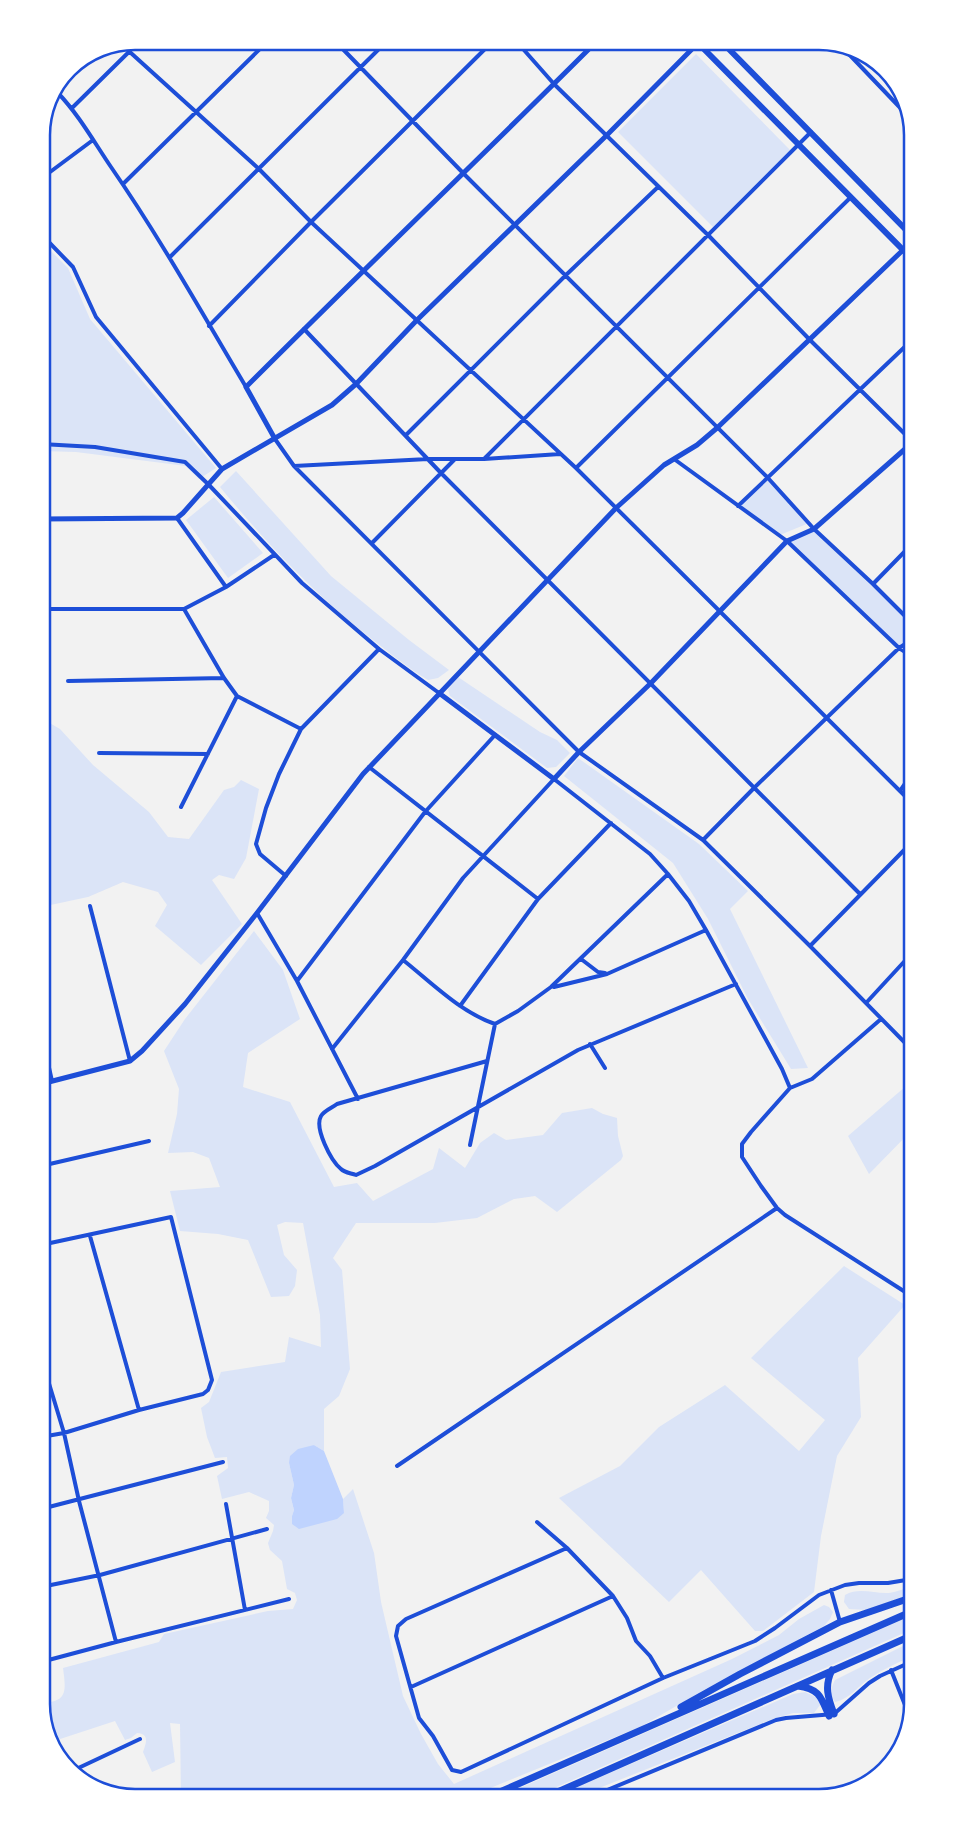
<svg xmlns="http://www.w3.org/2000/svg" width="954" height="1839" font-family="'Libre Baskerville',serif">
<rect width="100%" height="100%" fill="#f2f2f2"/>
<path fill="#dbe4f7" d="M696,54l94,96 -77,77 -95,-95z
M41,241l27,27 22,51 126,149 -17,11 -13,-13 -110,-14 -35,-1z
M236,471l95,105 78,64 40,30 -11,8 -10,2c-20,-12 -37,-26 -55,-40 -60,-47 -105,-95 -153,-153z
M768,478l41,45 -29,12 -42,-29z
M214,497l49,56 -35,25 -42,-58z
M814,529l99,95v15l-14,9 -112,-107z
M458,677l82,55 17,8 13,13 -14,14 -9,1 -97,-72 -2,-7z
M41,718l19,11 33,36 56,47 19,25 21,2 35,-49 10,-3 7,-7 18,9 -13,69 -12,21 -15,-4 -7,5 30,44 -41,41 -46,-39 12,-21 -9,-13 -35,-10 -35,15 -47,10z
M578,758l121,86 49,47 -18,18 78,159 -17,1 -43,-70 -40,-80 -35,-56 -109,-87z
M254,931l29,39 17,49 -52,34 -5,34 47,15 44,85 23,-4 16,18 60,-32 6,-21 26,20 15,-25 14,-10 12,7 37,-5 19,-22 30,-5 11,6 14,4 1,18 5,20 -2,4 -64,52 -22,-16 -21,3 -37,19 -42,5h-79l-23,35 9,12 8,99 -11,27 -15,13v42l-10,-6 -25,18 5,22 -3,13 3,12 -2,6 52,-3 -1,-14 10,-10 21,64 7,49 22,94 18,38 17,30 16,20 278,-125 47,-24 20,-16 25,-14 5,2 4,5 -3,7 -6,7 -122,65 -60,35 -176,72h-285l-1,-74 -10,-1 5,39 -23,10 -9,-20c3,-9 7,-18 -6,-19l-6,5 -6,2 -10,-19 -64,21 -3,-3 -7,-36c27,-1 25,-12 22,-35l96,-26 5,-8 104,-23 25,-2 4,-9 -2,-7 -8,-4 -5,-28 -12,-11 -2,-7 5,-12 1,-6 -8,-7 3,-7v-10l-20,-9 -27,7 -5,-23 11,-8 -1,-11 -12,1 -8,-21 -6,-29 8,-6 12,-30 64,-10 4,-25 32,10 -1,-32 -17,-92 -18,-1 -8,3 7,30 13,15 -2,16 -6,10 -18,1 -23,-57 -30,-6 -38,-3 -10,-40 50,-4 -11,-29 -16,-6 -25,1 9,-39 2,-25 -15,-38 21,-32z
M913,1080v49l-44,45 -21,-38z
M844,1266l61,39 -47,53 3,59 -24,39 -16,80 -7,56 -51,39h-8l-54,-61 -32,32 -110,-104 61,-32 39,-39 66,-42 74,66 26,-31 -74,-62z
M913,1586v7l-46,17 -18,-1 -5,-7 1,-7c14,-8 30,-1 44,-2 8,-1 16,-5 24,-7z
M913,1615v14l-381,169h-35z
M913,1641v15c-15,6 -29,13 -43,22 -12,8 -20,21 -35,24 -6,-8 -4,-14 0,-22z
M805,1692l13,6 2,7 -6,8h-21l-20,6 -199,79h-22l241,-104z"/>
<path fill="#bfd3fe" d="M314,1445l10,6 19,48 1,14 -7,6 -38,10 -7,-5v-8l2,-6 -3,-12 3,-13 -5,-22 1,-7 8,-7z"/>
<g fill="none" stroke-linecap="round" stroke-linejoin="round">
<path stroke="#1d4ed8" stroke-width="4" d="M335,41l129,133 304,304 46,51 59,55 40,40
M516,41l38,43 155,152 101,104 103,102
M121,44l138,125 52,53 265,246 337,336
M844,49l65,68
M58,93c21,22 36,49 53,74 49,71 91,146 135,220
M72,108l68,-67
M42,178l51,-38
M123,184l145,-143
M41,234l32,33 23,50 126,152
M170,257l217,-216
M209,326l102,-104 182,-181
M304,329l136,143 420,422
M406,435l160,-160 92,-88
M275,439l19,27 285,286 124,88 107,106 103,105
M41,444l54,3 90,15 24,23 93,98 77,66 60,44
M484,459l327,-327
M674,459l113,82 112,107 14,9
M294,466l134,-7h56l76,-5
M576,468l275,-271
M738,506l175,-167
M177,518l49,69
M372,543l82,-83
M873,584l40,-41
M41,609h143l42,-22 48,-32
M184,609l40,69 13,18 64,33
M68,681l156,-3
M99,753l109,1
M369,767l169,132
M900,791l13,-19
M181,807l56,-111
M703,840l52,-53 144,-139 14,-9
M286,876l-26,-22 -4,-10 10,-36 13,-34 22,-45 78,-80
M90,906l40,155
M257,913l40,68 61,118
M810,946l103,-105
M581,959l17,13 7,1
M403,960c29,23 57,52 92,64
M297,981l128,-169 70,-77
M554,987l53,-13 99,-44
M866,1003l47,-51
M460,1006l78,-107 73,-76
M881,1019l-69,60 -22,9 -39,44 -9,12v13l19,29 16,22 8,7 128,82
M495,1024l23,-13 33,-24 117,-113
M41,1032l11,49
M590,1044l15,24
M332,1049l71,-89 60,-82 91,-99 96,75 18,20 21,27 17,29 76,139 8,19
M487,1061l-150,43c-5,4 -12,6 -16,12 -7,12 10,45 20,53 4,4 10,4 15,6l19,-9 203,-116 158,-66
M470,1145l25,-121
M41,1166l108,-25
M90,1236l49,174
M41,1357l23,76 15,68 37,141
M41,1437l23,-4 75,-23 64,-16 5,-4 4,-10 -41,-163 -130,28
M397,1466l380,-258
M226,1504l19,106
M41,1509l182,-47
M537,1522l30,26 46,48 14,22 9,23 14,15 13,22
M567,1548l-161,71 -8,7 -2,10 23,82 14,18 19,34 9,2 202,-94 92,-37 20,-13 44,-33 26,-10 14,-2h29l18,-3 7,-3
M41,1587l59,-12 167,-46
M831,1590l9,32
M41,1662l75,-20 173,-43
M891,1670l18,45
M411,1687l202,-91
M72,1771l68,-32
M164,1798l9,-5
M588,1798l188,-78 10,-2 48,-4 35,-31 11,-7 33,-15"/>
<path stroke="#1d4ed8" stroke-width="5" d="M275,439l-29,-52c116,-116 235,-230 351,-346
M41,519l136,-1 6,-5 39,-44 110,-64 24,-21 61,-64 190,-185 91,-92
M439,693l115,86 25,-27 72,-69 136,-142 27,-12 99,-87
M41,1084l89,-23 12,-10 43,-47 72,-91 106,-139 253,-266 48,-43 33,-20 20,-17 186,-178"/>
<path stroke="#1d4ed8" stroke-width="6" d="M696,41l217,219
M721,41l192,196
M903,250l10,-2"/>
<path stroke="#1d4ed8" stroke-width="7" d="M832,1670c-8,16 -4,28 2,44
M798,1686c22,3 23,11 31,30
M681,1707l59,-33 100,-52 73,-25
M486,1798l427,-187
M544,1798l369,-163"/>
</g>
<path d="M0 0H954V1839H0ZM135 50H819A85 85 0 0 1 904 135V1704A85 85 0 0 1 819 1789H135A85 85 0 0 1 50 1704V135A85 85 0 0 1 135 50Z" fill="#fff" fill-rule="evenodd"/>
<path fill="none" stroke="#1d4ed8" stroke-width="2.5" d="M135 50H819A85 85 0 0 1 904 135V1704A85 85 0 0 1 819 1789H135A85 85 0 0 1 50 1704V135A85 85 0 0 1 135 50Z"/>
</svg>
